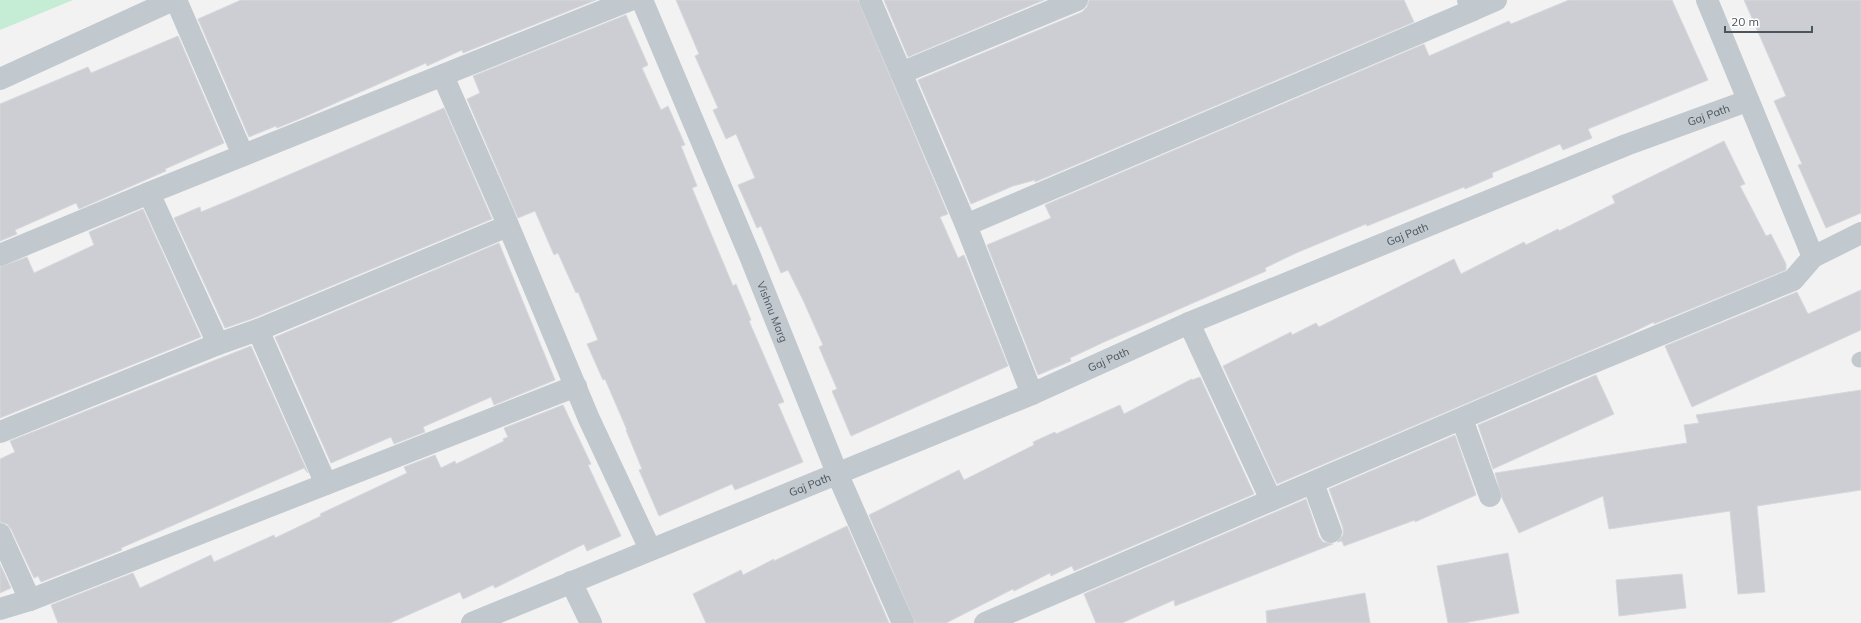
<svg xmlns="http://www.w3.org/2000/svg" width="1861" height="623" font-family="Mulish,sans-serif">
<rect width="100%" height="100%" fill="#f3f2f2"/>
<path fill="#c5ecd4" d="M0,0h73l-73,30z"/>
<path fill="#ccced3" stroke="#d6d8dc" d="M241,0h355l-133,53 -1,-3 -35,16 -1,-3 -122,54 -27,11 -1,-2 -27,11 -51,-118z
M676,0h182l90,214 -8,3 18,41 6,-3 44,111 -157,70 -19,-45 5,-2 -18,-42 4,-2 -20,-45 -15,-30 -7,3 -20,-47 -4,2 -19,-43 17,-7 -19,-44 -10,5 -13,-29 5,-2 -23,-52 4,-2z
M884,0h160l-136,57z
M1089,0h315l10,22 -379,160v-2l-22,6 -42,18 -53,-124 164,-68 5,-5z
M1569,0h103l36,80 -120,49 4,9 -29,12 -3,-6 -68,29 1,4 -28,12 -1,-2 -97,39 -1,-2 -70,29 -31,15 1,3 -162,71 -34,16 1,3 -33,14 -51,-130 64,-27 -6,-13 379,-161 5,12 80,-35 2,3z
M1744,0h117v213l-35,15 -28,-63 4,-1 -28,-63 12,-5z
M626,15l22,50 -6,3 19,42 7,-4 17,39 -4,1 16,40 -5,2 41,98 3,-2 15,36 -2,1 35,81 -6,2 25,58 -68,28 -3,-6 -73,32 -20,-46 3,-1 -16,-39h1l-22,-51 -2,1 -16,-36 11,-4 -20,-48 -2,1 -18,-40 -4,2 -19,-44 -17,7 -51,-119 13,-6 -7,-17z
M178,36l46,107 -59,26 1,2 -87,38 -3,-6 -61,27 2,4 -17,7v-137l88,-37 3,6z
M444,108l48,111 -238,99 -29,10 -51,-110 26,-11 1,5 34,-14z
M1724,141l21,43 -5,2 26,50 5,-2 15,30v6l-132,54v-2l-25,12 -352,150 -54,-118 68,-34 1,3 24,-12 3,4 135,-68 7,15 63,-32 2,3 32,-16 1,2 56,-28 -3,-7z
M143,209l58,128 -201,81v-151l27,-10 7,16 60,-28 -5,-13z
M499,243l56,137 -61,25 -3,-8 -68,30 2,5 -31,12 -3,-7 -60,26 -56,-126z
M1861,290v40l-169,77 -27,-61 132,-54 11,22z
M251,346l57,127 -4,-5 -183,80 1,2 -81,32 -3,-6 -4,2 -23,-49 -4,-5 -7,-2v-63l15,-7 -5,-11z
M1596,375l18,39 -121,55 -15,-44z
M1200,377l54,117 -180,77 -2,-5 -21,10 -1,-3 -36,18 -1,-2 -67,34h-31l-46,-108 90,-45 5,10 70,-35 -1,-3 22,-10 1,2 64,-29 4,9 68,-35v1z
M1861,390v100l-104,16 8,86 -27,2 -8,-83 -121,18 -6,-33 -84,37 -17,-35 -7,-25 192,-30 -3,-18 15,-2 -3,-8z
M563,405l28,59 -3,1 33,71 -34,15 -3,-7 -89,44 -2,-3 -30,14 -3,-7 -70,31h-332l-7,-18 82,-32 7,15 71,-33 3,7 60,-27 1,3 46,-22 -1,-2 87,-41 -3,-6 31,-12 6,13 14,-7 1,3 48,-23 -1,-2 5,-2 -4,-9z
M1455,435l21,60 -61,27v-2l-71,26 -2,-5 -5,1 6,-7v-7l-14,-39z
M1306,499l13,38 4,5 10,2 -158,62 -1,-6 -52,23h-26l-12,-29z
M847,526l42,97h-183l-13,-29 48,-24 2,5 31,-16v2z
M1508,553l11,60 -56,10h-15l-11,-57z
M0,564l11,24 -11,5z
M1682,574l4,34 -67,8 -3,-36z
M1365,593l5,30h-103l-1,-12z"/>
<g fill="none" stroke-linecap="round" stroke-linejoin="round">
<path stroke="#c1c8ce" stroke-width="15" d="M1859,360l2,-1"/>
<g stroke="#c1c8ce" stroke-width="22">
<path d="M176,0l67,155"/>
<path id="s1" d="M642,0l108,256 87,217 66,150"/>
<path d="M870,0l96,225 66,169"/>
<path d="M1468,0l5,10 23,-10"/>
<path d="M1707,0l106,257"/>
<path d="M901,73l176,-73"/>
<path d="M443,76l60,137 86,206 61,130"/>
<path d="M0,79l173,-79"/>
<path d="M149,193l69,151"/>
<path d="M966,225l507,-215"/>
<path d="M0,255l149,-62 481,-193"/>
<path d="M1189,323l82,177"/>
<path d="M258,330l68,154"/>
<path d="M1462,419l28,77"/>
<path d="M0,432l218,-88 40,-14 250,-104"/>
<path d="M1313,483l18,49"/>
<path d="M0,534l30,66"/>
<path d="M571,582l20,41"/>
<path d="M0,609l30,-9 546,-214"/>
<path id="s2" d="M472,623l560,-229 157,-71 437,-178 121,-44"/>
<path d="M985,623l585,-251 223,-92 20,-23 48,-24"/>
</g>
</g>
<g text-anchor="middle" stroke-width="3.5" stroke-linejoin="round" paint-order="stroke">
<g font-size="11" fill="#4b555d" stroke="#fff">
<text dy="4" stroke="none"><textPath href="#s2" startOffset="1337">Gaj Path</textPath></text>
<text dy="4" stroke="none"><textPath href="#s2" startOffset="1013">Gaj Path</textPath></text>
<text dy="4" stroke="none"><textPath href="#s1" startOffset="338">Vishnu Marg</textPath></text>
<text dy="4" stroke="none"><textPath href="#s2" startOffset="689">Gaj Path</textPath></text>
<text dy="4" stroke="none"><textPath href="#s2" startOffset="365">Gaj Path</textPath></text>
</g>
</g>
<path d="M1725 26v6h87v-6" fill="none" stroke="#4b555d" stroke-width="2"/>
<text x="1731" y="26" font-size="12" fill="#4b555d" stroke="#ffffff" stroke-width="3" paint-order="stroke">20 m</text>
</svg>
